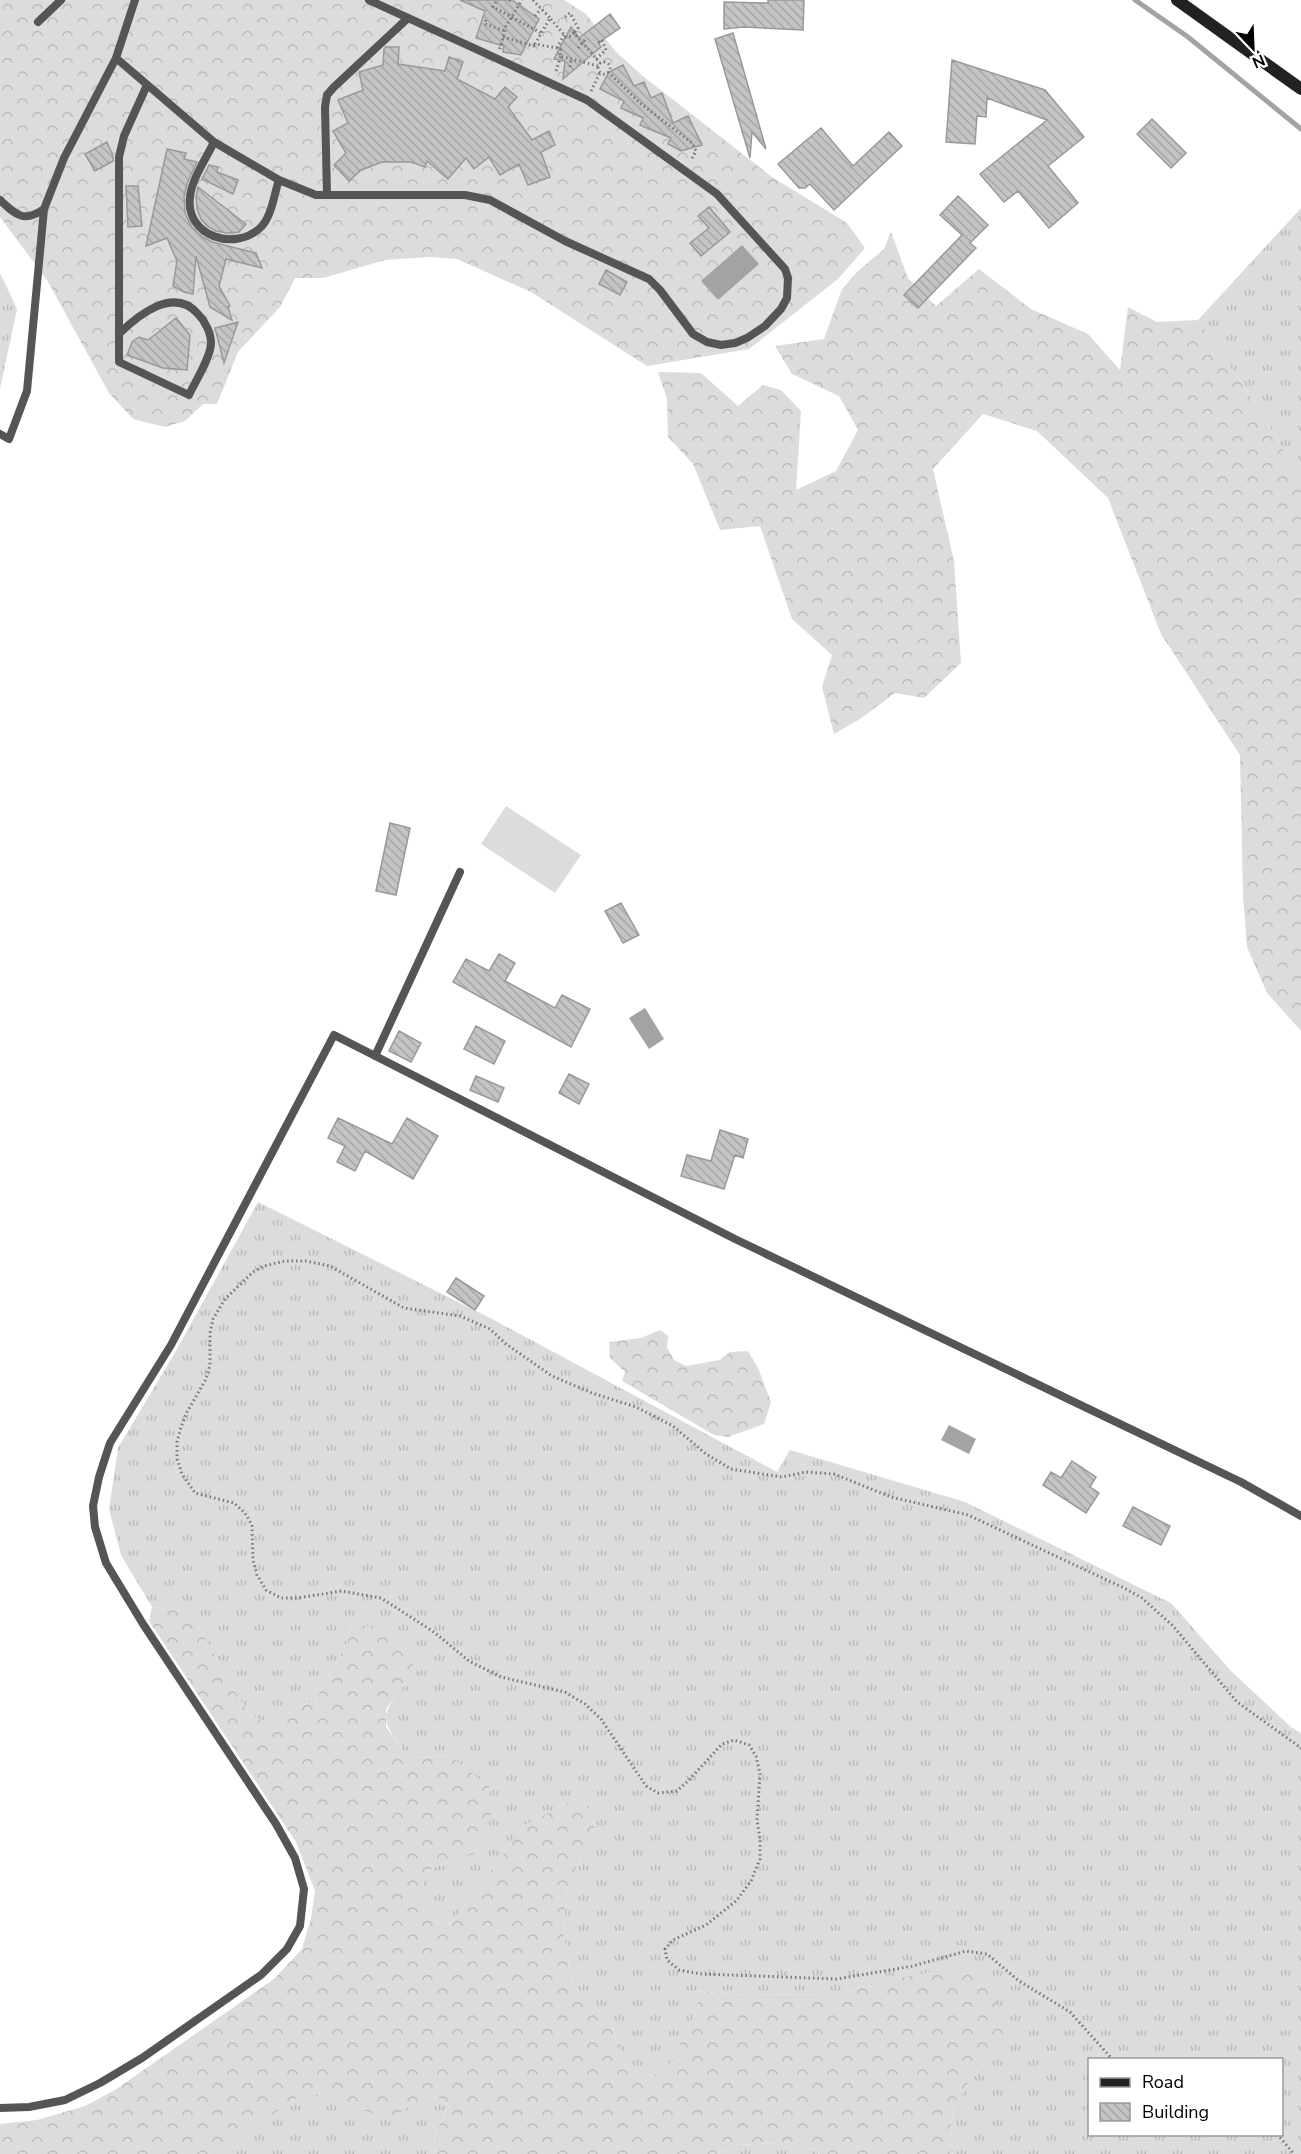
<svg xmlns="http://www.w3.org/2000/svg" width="1301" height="2154" font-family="'Nunito Sans',sans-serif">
<defs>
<pattern id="grass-tufts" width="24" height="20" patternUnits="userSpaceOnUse" patternTransform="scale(1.5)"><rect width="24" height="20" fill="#dcdcdc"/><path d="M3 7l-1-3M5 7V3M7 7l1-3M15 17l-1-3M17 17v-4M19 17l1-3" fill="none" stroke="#bbb"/></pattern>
<pattern id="forest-crowns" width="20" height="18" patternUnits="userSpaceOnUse" patternTransform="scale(1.5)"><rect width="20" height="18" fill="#dcdcdc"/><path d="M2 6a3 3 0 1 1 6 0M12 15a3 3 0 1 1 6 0" fill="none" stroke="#bbb"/></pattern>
<pattern id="building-back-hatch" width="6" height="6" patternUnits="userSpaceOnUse" patternTransform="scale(1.5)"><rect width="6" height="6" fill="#c4c4c4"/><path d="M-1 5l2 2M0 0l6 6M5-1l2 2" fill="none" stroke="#a7a7a7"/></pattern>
</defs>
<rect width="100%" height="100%" fill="#fff"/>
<path fill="url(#grass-tufts)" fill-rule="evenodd" d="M1301,208v273l-42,-73 -61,-88z
M0,273l17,36 -17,80z
M258,1202l234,117 285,153 13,-22 175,52 206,101 60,68 60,56 10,6v421h-348l-4,-4 4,-43 18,-28 34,-40 -101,-62 -66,17 -94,1 -50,-4 5,15 -30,59 -14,12 -28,-8 -16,-46 -38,-37 -10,-55 4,-42 28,-62 -13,-32 -58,31 -73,98 -18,-3 -12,-24 3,-22 12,-9 39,-12 -25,-98 -42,2c-29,-42 -30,-39 1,-79l-57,-54 -6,20 -30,54 -48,24 -19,-8 -59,-103 -38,-5 -31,-52 -12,-46 9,-61 59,-99zM1090,2060h192v74h-192z
M327,2092l45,22 58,-22 19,14 -15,30 2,18h-228l17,-6 72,-50z
M800,2142l19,12h-103l23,-9z"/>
<path fill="url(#forest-crowns)" d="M0,0h564l22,14 30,38 28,25 128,100 75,46 18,25 -27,31 -89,70 -102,17 -116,-74 -74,-33 -28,-2 -44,3 -62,18h-28l-15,29 -42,45 -21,52h-14l-18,17 -20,6 -32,-8 -24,-26 -62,-113 -47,-63z
M891,232l17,46 28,28 43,-37 52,40 57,25 32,36 8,-63 29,15 41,-2 61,88 42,73v550l-34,-38 -20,-46 -4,-50 -3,-142 -79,-121 -53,-136 -71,-67 -54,-17 -50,55 21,92 7,102 -37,35 -29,-5 -35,26 -26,15 -12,-47 10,-32 -40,-36 -32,-93 -40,4 -27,-66 -25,-27 -1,-38 -9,-27 43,1 37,33 25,-21 18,5 20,21 -5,79 40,-19 22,-41 -19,-34 -47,-22 -17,-28 49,-7 18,-50 16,-18 26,-22z
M660,1330l8,6 -1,12 7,12 12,6 34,-6 10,-8 18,-1 10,17 13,34 -7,22 -36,13 -14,-2 -92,-54 3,-9 -15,-14 -1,-16 32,-4z
M152,1607l38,5 59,103 19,8 48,-24 30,-54 6,-20 33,2 33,21 -9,31 -23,30v18l22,31 42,-2 39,30 2,30 -16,38 -39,12 -12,9 -3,22 12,24 18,3 73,-98 58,-31 13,32 -28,62 -4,42 10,55 38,37 16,46 28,8 14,-12 30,-59 -5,-15 50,4 94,-1 66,-17 66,-12 22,16 13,58 -34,40 -18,28 -4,43 4,4h-134l-19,-12 -61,3 -23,9h-280l-2,-18 15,-30 -19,-14 -33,23 -25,-1 -45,-22 -30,6 -72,50 -17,6h-208v-30l37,-4 48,-14 30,-16 159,-111 28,-30 9,-31 4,-27 -19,-49 -147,-221z"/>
<path fill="#dcdcdc" d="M506,806l75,49 -26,38 -74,-49z"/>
<path fill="#a3a3a3" d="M742,245l17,19 -41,36 -17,-19z
M645,1008l19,31 -15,10 -20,-31z
M949,1425l27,14 -7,15 -28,-14z"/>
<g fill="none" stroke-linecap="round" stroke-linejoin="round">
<path stroke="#a3a3a3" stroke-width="5" d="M1135,0l53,37 113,92"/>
</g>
<path fill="url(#building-back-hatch)" stroke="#999" stroke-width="1.5" d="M460,0h52l27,19 -18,36 -18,-3 1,-6 -28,-8 9,-27z
M768,0h36l-1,30 -59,-3 -20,2v-27l44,1z
M610,14l10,14 -22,15 3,4 -38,32 2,-18 -11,-2 17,-32 8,11z
M733,33l33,116 -14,-17 -2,26 -35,-119z
M386,47h13l-1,17 47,7 4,-14 14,5 -6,17 38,20 10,-12 12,10 -9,10 24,33 17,-9 6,14 -14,7 9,25 -22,8 -9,-21 -19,11 -11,-18 -15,12 -8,-11 -18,21 -21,-18 -2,6 -14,-5h-29l-21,8 -12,11 -15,-16 12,-12 -13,-22 15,-8 -10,-23 25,-10 -4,-18 24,-7 1,-16z
M952,60l93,30 39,47 -36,29 30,37 -29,25 -31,-37 -14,11 -24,-28 67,-54 -60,-22 -1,19 -9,-1 -2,28 -29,-2z
M623,65l11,21 10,-4 7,16 11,-5 11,30 15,-7 14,29 -21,6 -13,-7 3,-6 -31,-13 3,-7 -22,-10 3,-7 -24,-12 9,-17z
M1152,119l34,34 -15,15 -34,-34z
M821,128l32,38 36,-34 13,14 -68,64 -24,-26 -5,4h-6l-21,-24z
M107,142l6,14v5l-18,10 -10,-17z
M167,149l19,4 -2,6 13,3 -9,19 -4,15 1,17 6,13 10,10 11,6 44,11 6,15 -36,-9 -7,27 11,20 -2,1 4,13 -22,-13 -14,-51 -3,38 -9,-2 -11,-6 4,-25 -10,-23 -21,8z
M209,165l9,2 -1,5 21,8 -5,14 -31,-15z
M126,186h12l4,40 -14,1z
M198,187l48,37 -7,8 -12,1 -11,-2 -9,-5 -6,-7 -4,-10 -1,-12z
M958,196l30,29 -18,18 6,5 -58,60 -14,-13 58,-60 -22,-20z
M709,207l21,25 -29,24 -11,-13 19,-15 -11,-12z
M606,270l21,12 -7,13 -21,-11z
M176,318l14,17 -3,35 -24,-2 -36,-13 5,-13 7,-5 9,3z
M238,322l-14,41 -9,-35z
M390,823l20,5 -14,67 -20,-4z
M621,903l18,32 -16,8 -18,-32z
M499,954l16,9 -10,18 50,27 7,-13 28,14 -19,38 -118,-65 13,-23 23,12z
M476,1026l29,15 -11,23 -30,-15z
M399,1031l22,12 -10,19 -22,-11z
M569,1074l20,10 -10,20 -20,-11z
M476,1076l28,12 -6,14 -28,-12z
M338,1118l54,26 15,-26 31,18 -25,43 -48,-28 -10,20 -18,-9 8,-16 -17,-8z
M720,1130l28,9 -5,19 -8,-3 -11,34 -43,-13 6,-21 24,6z
M456,1278l28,18 -9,14 -28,-18z
M1072,1461l24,16 -6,10 9,6 -13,20 -43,-28 8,-13 10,6z
M1133,1507l37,19 -9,19 -38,-19z"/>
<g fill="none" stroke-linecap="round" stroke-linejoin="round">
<path stroke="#777" stroke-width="3" stroke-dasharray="1.5 3" stroke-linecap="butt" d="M533,0l17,18
M509,1l1,-1
M496,2l-3,5 48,26
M535,16l6,-7
M565,17l5,-4 8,15 -4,5
M486,20l-1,4 20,7
M503,37l31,9 1,-1
M557,48l7,-13
M578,48l7,-8
M500,49l6,-23 16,-26
M596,59l10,-9 -4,-10 -4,3
M598 68a6 6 0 1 1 12 0a6 6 0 1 1-12 0Z
M598,66l-38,-10 1,-6 -4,-2 -22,-4 15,-26 16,19 5,-1 3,-3 26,30
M570,67l1,-8
M556,71l5,-15
M608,72l32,31 52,40 4,8 -5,9
M591,91l9,-18
M1113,2060l-43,-48 -51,-31 -32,-27 -21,-3 -53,15 -76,13 -135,-5 -23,-4 -12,-10 -2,-11 8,-9 33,-15 30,-24 15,-20 9,-22v-20l-3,-19 3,-46 -4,-18 -7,-11 -15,-5 -12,4 -33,36 -12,11 -19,2 -12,-7 -45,-67 -16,-15 -20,-12 -64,-15 -32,-16 -35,-29 -53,-34 -40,-7 -43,7h-17l-15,-8 -9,-15 -4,-15 -1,-35 -7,-12 -11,-10 -39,-10 -13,-19 -5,-15v-17l4,-15 6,-15 19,-33 4,-14v-32l3,-14 12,-20 28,-27 11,-6 21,-5h21l24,5 74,42 56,8 30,13 16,15 46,32 40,17 44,14 37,19 33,28 25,15 51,8 24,-5 28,2 57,23 77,18 156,73 18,10 31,28 64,76 64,46
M1277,2134l17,20"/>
<path stroke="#555" stroke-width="8" d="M38,22l23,-22
M116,58l98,84 65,38 37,15h149l25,5 75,41 84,38 11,11 33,44 14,8 14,3 14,-2 12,-5 18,-12 16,-17 6,-11 1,-20 -3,-9 -68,-75 -130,-94 -218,-100
M214,142c-8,17 -22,36 -24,55 -5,40 46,55 71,30 11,-11 13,-33 18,-47
M327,195l-2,-88 2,-12 7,-8 74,-69
M0,200c16,15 24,23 44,9
M119,334c19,-19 55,-48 79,-20 7,7 13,19 13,29 0,14 -16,39 -22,52l-70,-33v-205l5,-21 23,-51
M0,434l9,5 18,-48 17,-182 20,-51 52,-100 19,-58
M375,1056l85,-184
M0,2108l29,-1 36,-7 35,-17 42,-25 119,-83 26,-26 13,-23 4,-37 -9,-31 -19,-34 -133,-200 -37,-61 -11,-36 -2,-21 6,-29 11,-34 61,-98 163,-310 401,204 506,243 60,34"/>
<path stroke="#222" stroke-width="12" d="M1177,0l124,89"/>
</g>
<rect x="1088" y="2058" width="195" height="78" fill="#ffffff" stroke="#999999" stroke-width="1.5"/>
<rect x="1100" y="2078" width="30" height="9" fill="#222222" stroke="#999999" stroke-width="1.5"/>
<text x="1142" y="2088" font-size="18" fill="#000000">Road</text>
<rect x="1100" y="2103" width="30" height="18" fill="url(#building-back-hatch)" stroke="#999999" stroke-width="1.5"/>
<text x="1142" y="2118" font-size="18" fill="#000000">Building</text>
<g transform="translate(1253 48) rotate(157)" stroke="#ffffff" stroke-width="4.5" paint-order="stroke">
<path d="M0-4.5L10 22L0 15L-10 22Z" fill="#000000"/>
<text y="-9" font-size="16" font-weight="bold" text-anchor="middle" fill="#000000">N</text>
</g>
</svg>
